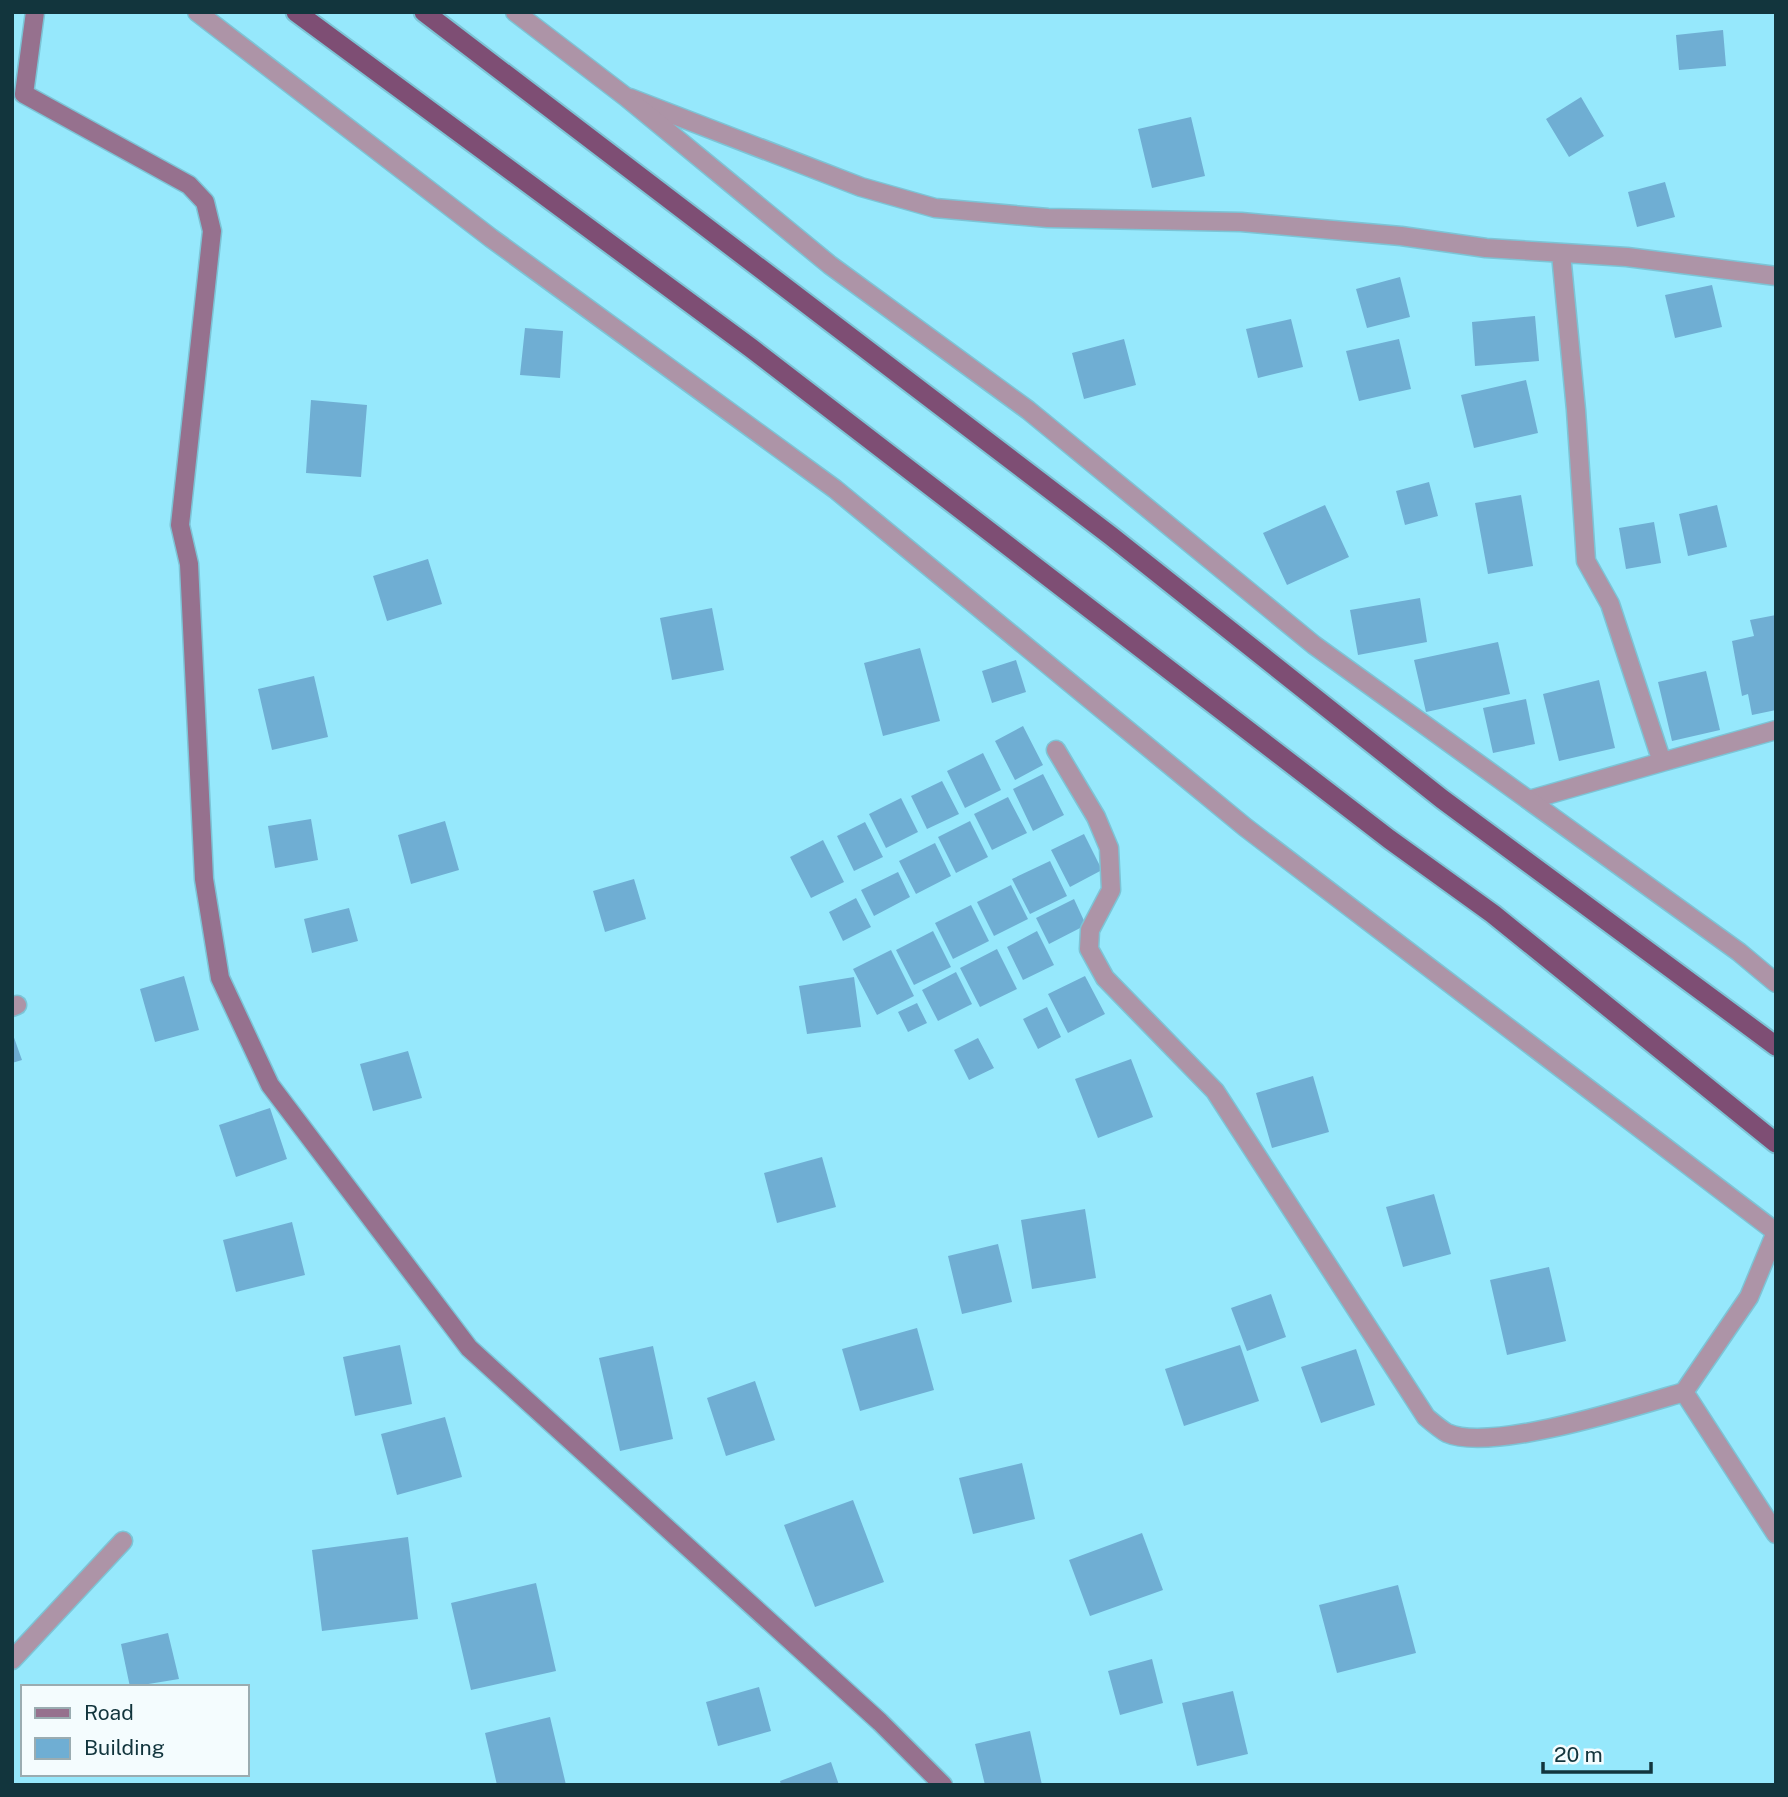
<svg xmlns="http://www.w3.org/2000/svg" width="1788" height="1797" font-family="'Public Sans',sans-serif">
<rect width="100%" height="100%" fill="#96e8fc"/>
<path fill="#6faed3" d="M1723,30l3,36 -47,4 -3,-35z
M1581,97l23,39 -35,21 -23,-38z
M1191,117l14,59 -53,12 -14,-59z
M1665,182l10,35 -38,10 -9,-35z
M1400,277l10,40 -43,11 -11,-39z
M1712,285l10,42 -47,11 -10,-43z
M1535,316l4,45 -64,5 -3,-44z
M1291,319l12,48 -45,11 -12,-49z
M525,328l38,3 -3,47 -40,-3z
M1124,339l12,46 -52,14 -12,-46z
M1399,339l12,50 -52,12 -13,-50z
M1526,380l12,53 -64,15 -13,-53z
M311,400l56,5 -6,72 -55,-4z
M1429,482l9,34 -33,9 -9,-34z
M1521,495l12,71 -45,8 -13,-71z
M1325,505l24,52 -62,28 -24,-52z
M1717,505l10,42 -39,9 -9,-42z
M1654,522l7,41 -35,6 -7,-41z
M428,559l14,45 -55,17 -14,-45z
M1420,598l7,44 -69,13 -8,-45z
M712,608l12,62 -52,10 -12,-62z
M1776,615v95l-24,5 -4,-21 -6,2 -10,-55 22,-5 -4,-16z
M1498,642l12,52 -84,18 -12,-52z
M920,648l20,73 -57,15 -19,-73z
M1016,660l10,32 -34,11 -10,-32z
M1706,671l14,59 -48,11 -14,-59z
M314,676l14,61 -56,13 -14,-61z
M1599,680l16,68 -56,13 -16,-67z
M1526,699l9,45 -42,9 -10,-45z
M1023,726l20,39 -28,15 -20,-39z
M983,753l18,37 -36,18 -18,-37z
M1043,774l21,41 -31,16 -20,-42z
M942,781l17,33 -32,15 -16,-33z
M1008,797l19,36 -35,17 -18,-36z
M901,798l17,34 -32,16 -17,-34z
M311,819l7,41 -43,8 -7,-42z
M445,821l14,49 -48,14 -13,-49z
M970,821l18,36 -32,16 -18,-36z
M865,822l18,35 -29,14 -17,-35z
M1084,834l18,36 -32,17 -19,-37z
M823,840l21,42 -33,16 -21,-41z
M935,843l16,33 -35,18 -17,-33z
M1050,861l17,35 -37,18 -18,-35z
M898,872l12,25 -36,19 -13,-26z
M634,879l12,40 -41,13 -12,-41z
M1011,885l17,34 -34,17 -17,-34z
M856,898l15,29 -28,14 -14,-29z
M1074,899l12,26 -37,19 -13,-26z
M971,905l18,36 -36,18 -18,-36z
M349,908l9,33 -46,12 -8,-34z
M933,931l18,36 -37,18 -18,-35z
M1037,931l17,34 -31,15 -16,-33z
M997,949l20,40 -37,18 -20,-39z
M891,950l23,46 -37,19 -24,-46z
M956,972l16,32 -34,17 -16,-31z
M184,976l15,54 -44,12 -15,-53z
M1085,976l20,38 -37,19 -20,-39z
M854,977l7,50 -54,7 -8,-48z
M917,1003l10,20 -19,9 -10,-20z
M1047,1007l14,30 -23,12 -15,-30z
M12,1032l10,28 -10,3z
M978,1038l16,30 -25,12 -15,-30z
M408,1051l14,47 -49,13 -13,-47z
M1131,1059l22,58 -55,21 -23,-59z
M1313,1076l16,56 -57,16 -16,-55z
M270,1108l17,51 -51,18 -17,-52z
M822,1157l14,50 -59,16 -13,-50z
M1434,1194l17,60 -48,13 -17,-60z
M1085,1209l11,69 -64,11 -11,-69z
M292,1222l13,53 -69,17 -13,-52z
M998,1244l14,58 -50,12 -14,-58z
M1549,1267l17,74 -59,14 -17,-75z
M1271,1294l15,43 -39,14 -16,-43z
M917,1328l17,62 -74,21 -18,-62z
M400,1345l12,59 -57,12 -12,-59z
M1240,1345l19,56 -75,25 -19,-57z
M653,1346l20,93 -53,12 -21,-93z
M1356,1349l19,56 -54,18 -20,-56z
M755,1381l20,59 -49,16 -19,-58z
M445,1417l17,60 -65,18 -16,-61z
M1022,1463l13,56 -62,15 -14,-56z
M853,1500l31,82 -69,25 -31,-82z
M1142,1533l21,57 -73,26 -21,-56z
M408,1537l10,82 -96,12 -10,-81z
M536,1583l20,88 -85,19 -20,-87z
M1398,1585l18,68 -79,20 -18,-68z
M168,1633l11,46 -49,8 -9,-43z
M1152,1659l11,44 -43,12 -12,-44z
M759,1687l12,44 -53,15 -12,-44z
M1233,1691l15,63 -51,12 -15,-63z
M550,1717l16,68h-69l-12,-52z
M1030,1731l12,54h-57l-10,-41z
M831,1762l8,23h-58l-1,-4z"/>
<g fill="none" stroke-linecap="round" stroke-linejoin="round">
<g stroke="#7cc4d6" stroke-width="21">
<path id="minor" d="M630,98l231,89 74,21 113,10 193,4 160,14 85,12 141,9 149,19
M1561,254l15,156 10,151 24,43 52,158 114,-32
M1056,750l40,67 13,31 2,42 -21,40 -1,19 16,29 110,113 211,326c6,5 14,12 21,16 44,20 189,-27 237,-41
M1529,800l133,-38
M12,1007l5,-2
M1776,1232l-27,65 -65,95 92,142
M12,1660l111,-119"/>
</g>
<g stroke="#7cc4d6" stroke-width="21">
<path id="tertiary" d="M197,12l294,226 344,251 410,338 531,405
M515,12l111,85 204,168 198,145 286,235 425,307 37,31"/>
</g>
<g stroke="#7cc4d6" stroke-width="21">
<path id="secondary" d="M35,12l-11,82 165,91 16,17 7,29 -32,294 9,39 15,315 16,99 50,107 199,263 411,374 63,63"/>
</g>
<g stroke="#7cc4d6" stroke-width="23">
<path id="trunk" d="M296,12l455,336 638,491 104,75 283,229
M424,12l687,524 331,263 334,247"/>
</g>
<use href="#minor" stroke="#ad94a7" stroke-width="18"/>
<use href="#tertiary" stroke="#ad94a7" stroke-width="18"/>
<use href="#secondary" stroke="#96718e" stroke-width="18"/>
<use href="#trunk" stroke="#7e4e74" stroke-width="19"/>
</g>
<rect width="1788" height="1797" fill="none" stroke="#12353d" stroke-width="28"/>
<rect x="21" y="1685" width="228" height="91" fill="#f4fcfe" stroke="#9aacb1" stroke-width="2"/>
<rect x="35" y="1708" width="35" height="10" fill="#96718e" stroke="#9aacb1" stroke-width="2"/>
<text x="84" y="1720" font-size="21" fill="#12353d">Road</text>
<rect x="35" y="1738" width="35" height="21" fill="#6faed3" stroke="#9aacb1" stroke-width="2"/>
<text x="84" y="1755" font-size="21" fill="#12353d">Building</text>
<path d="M1543 1762v10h108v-10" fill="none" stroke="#12353d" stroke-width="3.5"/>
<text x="1554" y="1762" font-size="21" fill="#12353d" stroke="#f4fcfe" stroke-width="5" paint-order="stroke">20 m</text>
</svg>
